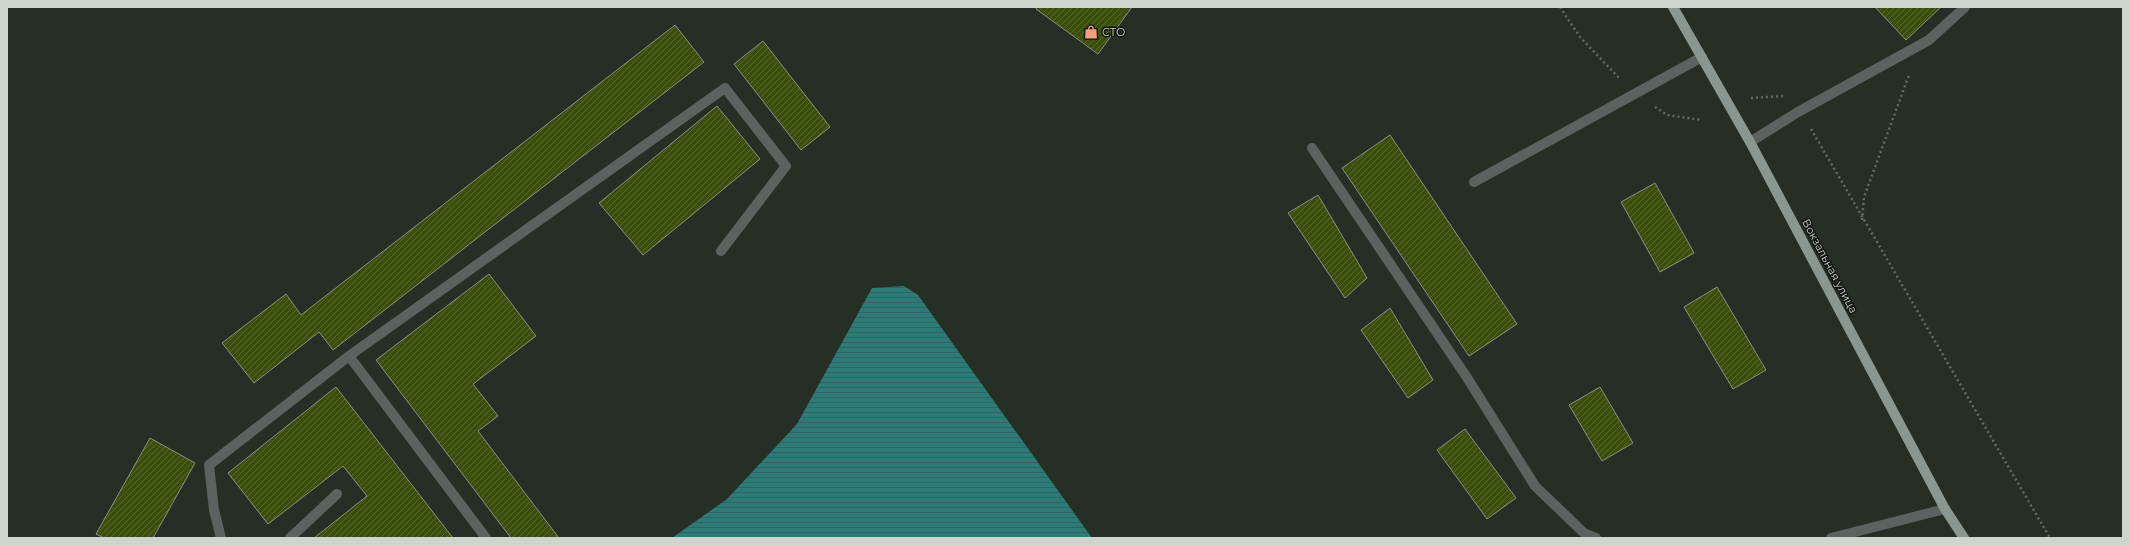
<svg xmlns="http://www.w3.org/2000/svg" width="2130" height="545" font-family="Montserrat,sans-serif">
<defs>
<pattern id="water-rules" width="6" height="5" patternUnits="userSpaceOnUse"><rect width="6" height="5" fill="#2c7b76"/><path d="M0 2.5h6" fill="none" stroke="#336360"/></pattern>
<pattern id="building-hatch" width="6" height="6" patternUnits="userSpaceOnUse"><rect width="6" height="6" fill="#394f0b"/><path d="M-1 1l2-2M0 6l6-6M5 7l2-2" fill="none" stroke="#54672d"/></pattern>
</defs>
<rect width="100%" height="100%" fill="#252f26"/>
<path fill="url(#water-rules)" d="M904,286l14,9 174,243h-420l55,-39 70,-75 75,-136z"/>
<path fill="url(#building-hatch)" stroke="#8a9084" d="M1037,7h95l-34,47 -62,-45z
M1875,7h66l-35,33z
M675,25l29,37 -371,288 -14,-18 -65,51 -32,-40 64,-49 15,21z
M763,41l67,86 -29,23 -67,-86z
M717,106l43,53 -117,96 -44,-52z
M1390,135l127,189 -48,32 -127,-188z
M1655,183l39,70 -34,19 -39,-70z
M1318,195l49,83 -22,20 -57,-85z
M489,274l47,62 -63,48 25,32 -20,15 81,107h-48l-135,-178z
M1717,287l49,83 -33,19 -49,-82z
M1390,308l43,72 -25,18 -47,-68z
M336,387l117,151h-139l53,-42 -24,-30 -75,58 -40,-51z
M1600,387l33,56 -31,18 -33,-56z
M1465,429l51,69 -29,21 -50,-69z
M150,438l45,25 -42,75h-49l-8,-4z"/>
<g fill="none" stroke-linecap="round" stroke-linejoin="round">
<path stroke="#636b63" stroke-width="2.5" stroke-dasharray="2 3" stroke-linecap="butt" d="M1560,7l20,30 40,42
M1751,98l33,-2
M1655,107l12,8 35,5
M1811,129l239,409
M1862,220l2,-23 45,-122"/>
<path stroke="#5b625f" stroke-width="10" d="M1750,142l48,-30 131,-72 36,-33
M1312,148l154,228 69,110 49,47 12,5
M1474,182l228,-125
M349,356l137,182
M221,538l-7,-28 -5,-45 140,-109 376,-268 61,78 -65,85
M290,538l47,-44
M1831,538l114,-29"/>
<path stroke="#8a9791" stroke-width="10" d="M1673,7l77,135 195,367 19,29"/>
</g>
<defs>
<g id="shop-bare" transform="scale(1.08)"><path d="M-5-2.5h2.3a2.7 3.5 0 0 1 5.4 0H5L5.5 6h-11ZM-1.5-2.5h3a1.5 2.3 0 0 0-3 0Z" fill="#f2a080" stroke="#111512" stroke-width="2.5" paint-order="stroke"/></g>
</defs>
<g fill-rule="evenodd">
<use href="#shop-bare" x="1091" y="32"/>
</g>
<g text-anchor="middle" stroke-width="3" stroke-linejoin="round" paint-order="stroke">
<g font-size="11" fill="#ced4ce" stroke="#111512" text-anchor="start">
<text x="1102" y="36">СТО</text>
</g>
<g font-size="11" fill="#ced4ce" stroke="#111512">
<text transform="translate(1830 266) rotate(62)" y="4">Вокзальная улица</text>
</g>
</g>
<rect width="2130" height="545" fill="none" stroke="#ced4ce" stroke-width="16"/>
</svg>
